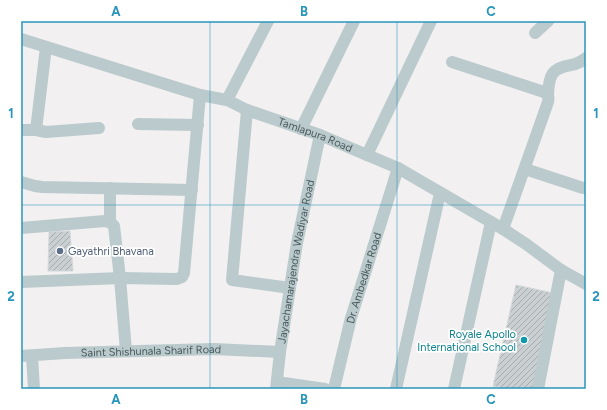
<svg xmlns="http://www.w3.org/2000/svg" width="607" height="410" font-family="Figtree,sans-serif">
<defs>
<pattern id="building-hatch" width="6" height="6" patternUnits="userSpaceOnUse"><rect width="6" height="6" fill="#cacfd2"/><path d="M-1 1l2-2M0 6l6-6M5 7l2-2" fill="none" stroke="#a6abae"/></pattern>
</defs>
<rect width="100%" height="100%" fill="#f2f0f0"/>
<path fill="url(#building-hatch)" stroke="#d4d8db" d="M70,231l3,40h-25l1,-39z
M516,285l37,8 -20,96h-23l-17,-3z"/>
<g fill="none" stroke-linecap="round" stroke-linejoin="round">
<g stroke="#bbcacc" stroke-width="12">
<path d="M535,33l13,-12"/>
<path id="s1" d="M21,39l179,56 27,5 20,10 73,25 47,20 31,13 105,61 23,15 35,26 25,14"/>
<path d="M452,62l92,30c5,3 5,5 4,10l-45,127"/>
<path d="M548,94c1,-19 4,-26 23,-29 6,-1 10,-3 15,-7"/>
<path d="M227,100l41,-79"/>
<path d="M247,110l-15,170 58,8"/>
<path d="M138,124l60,1"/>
<path d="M301,129l53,-108"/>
<path d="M21,130h15l10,2 53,-4"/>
<path d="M36,130l10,-83"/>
<path d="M367,155l64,-134"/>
<path d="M525,169l58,19"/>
<path d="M21,182l14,4 7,1 150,3"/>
<path d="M110,188v34l4,4 6,52 6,73"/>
<path d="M21,228l84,-7 5,1"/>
<path d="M21,282l99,-4 57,1 5,-2 2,-4 16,-178"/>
<path id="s2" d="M21,356l44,-3 149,-4 66,3"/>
<path d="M32,356l2,33"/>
<path d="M277,382l48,7"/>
<path id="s3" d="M276,389l4,-37 17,-109 23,-108"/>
<path id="s4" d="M334,389l17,-71 47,-150"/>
<path d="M396,389l44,-196"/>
<path d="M454,389l37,-167"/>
<path d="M538,389l23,-119"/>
</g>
</g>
<path fill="none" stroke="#2895ba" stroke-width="1" stroke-opacity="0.55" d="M210,21v368M397,21v368M21,205h565"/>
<circle fill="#5c6f8a" stroke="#fff" stroke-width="1.5" cx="60" cy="251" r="4"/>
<circle fill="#0f9aa8" stroke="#fff" stroke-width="1.5" cx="524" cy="340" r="4"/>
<g text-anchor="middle" stroke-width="3.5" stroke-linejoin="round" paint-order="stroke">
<g font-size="11" fill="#485a5d" stroke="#fff">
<text dy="4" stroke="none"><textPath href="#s1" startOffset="310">Tamlapura Road</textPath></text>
<text dy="4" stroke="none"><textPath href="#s3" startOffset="129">Jayachamarajendra Wadiyar Road</textPath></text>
<text dy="4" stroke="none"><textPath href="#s4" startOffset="115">Dr. Ambedkar Road</textPath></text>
<text dy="4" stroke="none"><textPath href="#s2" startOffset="130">Saint Shishunala Sharif Road</textPath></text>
</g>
<g font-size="11" fill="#4e5e75" stroke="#fff" text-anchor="start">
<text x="68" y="255">Gayathri Bhavana</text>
</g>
<g font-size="11" fill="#0d838f" stroke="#fff" text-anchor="end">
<text x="516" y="338">Royale Apollo<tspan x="516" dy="13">International School</tspan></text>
</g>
</g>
<rect width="607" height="410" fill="none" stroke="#ffffff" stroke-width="44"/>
<rect x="22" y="22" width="563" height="366" fill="none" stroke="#2895ba" stroke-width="1.5"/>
<g font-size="13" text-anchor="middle" font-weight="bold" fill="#2895ba">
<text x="116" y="16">A</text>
<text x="304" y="16">B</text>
<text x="491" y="16">C</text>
<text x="11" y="118">1</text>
<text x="596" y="118">1</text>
<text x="11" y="301">2</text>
<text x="596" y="301">2</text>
<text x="116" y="404">A</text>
<text x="304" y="404">B</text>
<text x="491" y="404">C</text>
</g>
</svg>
